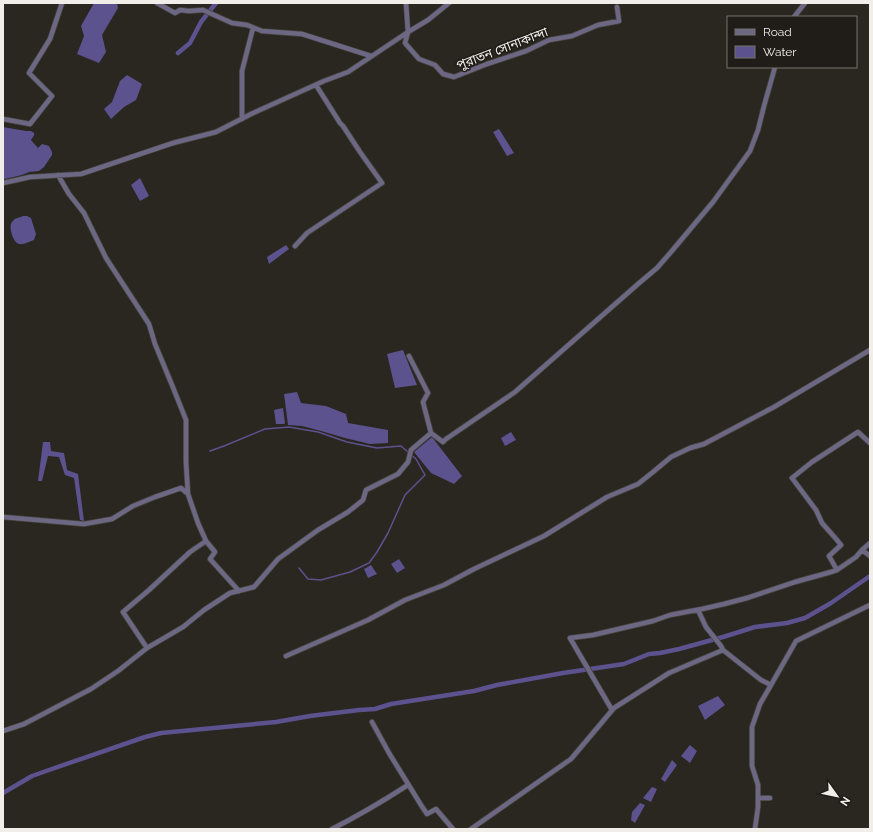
<svg xmlns="http://www.w3.org/2000/svg" width="873" height="832" font-family="Raleway,'Noto Sans Bengali',sans-serif">
<rect width="100%" height="100%" fill="#2a2620"/>
<path fill="#5c528e" d="M94,3h23l1,5 -16,27 4,17 -7,11 -22,-9 7,-18 -3,-10z
M127,75l15,9 -6,16 -12,7 -13,12 -7,-10 8,-7 8,-21z
M3,127l23,4h5l3,2c1,3 -2,4 -3,7l7,8 4,-4 7,2 3,6v3l-8,12 -5,4 -10,1 -7,3 -17,4 -2,-1z
M499,129l15,24 -7,3 -14,-24z
M140,178l9,18 -9,5 -9,-16z
M23,216h4l4,2 5,16 -2,6c-4,1 -10,5 -15,4 -6,-1 -11,-18 -7,-22 2,-4 7,-4 11,-6z
M286,245l3,4 -20,15 -2,-7z
M403,350l14,35 -22,3 -8,-34z
M297,392l4,11 25,3 20,8 2,9 40,7v13l-18,1 -25,-6 -24,-7 -19,-5 -14,-1 -4,-31z
M283,408l2,15 -1,1h-8l-2,-14z
M511,432l5,8 -11,6 -4,-8z
M432,437l30,39 -8,8 -23,-11 -17,-21z
M43,442h7l1,9 13,2 3,17 11,4 6,47 -4,-1 -6,-42 -9,-3 -6,-18 -11,-1 -6,25h-4z
M399,559l6,9 -8,5 -6,-9z
M371,565l6,9 -9,4 -4,-9z
M718,696l7,9 -20,15 -7,-14z
M690,745l7,6 -7,12 -9,-7z
M672,760l5,5 -12,17 -4,-3z
M652,787l5,2 -6,13 -8,-4z
M640,803l5,2 -10,18 -4,-3 1,-8z"/>
<g fill="none" stroke-linecap="round" stroke-linejoin="round">
<path stroke="#5c528e" stroke-width="1.5" d="M210,451l14,-5 41,-17 24,-2 29,5 29,10 30,6 24,-2 15,13 9,16 -20,20 -17,38 -11,19 -8,11 -19,9 -29,8 -13,-1 -9,-11"/>
<path stroke="#5c528e" stroke-width="4.5" d="M178,53l12,-10 11,-21 15,-19
M3,793l29,-17 17,-6 96,-33 16,-4 115,-11 34,-6 49,-6 16,-1 16,-5 83,-13 23,-6 66,-12 61,-9 25,-10 11,-1 19,-4 44,-12 32,-10 32,-4 18,-5 26,-15 39,-27"/>
<g stroke="#46423c" stroke-width="6">
<path id="minor" d="M157,3l18,10 5,-3 9,1 14,-1 29,13 15,2 15,6 40,3 69,22
M406,3l2,29 -3,11 14,16 16,6 8,9 11,3 33,-13 39,-13 23,-11 23,-4 26,-11 21,-4 -2,-14
M794,17l11,-14
M3,119l27,5 22,-28 -23,-23 21,-34 12,-36
M242,119v-48l11,-43
M58,175l11,19 15,19 22,45 43,66 6,20 17,41 14,35v42l2,32 10,29 8,18 9,11 -5,7 29,32
M3,183l27,-6 51,-3 92,-31 43,-11 35,-18 73,-33 24,-9 60,-40 20,-12 21,-17
M295,246l12,-13 75,-50 -22,-31 -17,-26 -3,-3 -24,-38
M431,433l12,9 3,-3 69,-47 123,-108 19,-16 14,-16 42,-50 37,-51 8,-21 6,-24 11,-39
M3,517l81,7 28,-5 21,-13 22,-9 26,-9 7,6
M870,543l-8,7 8,6
M862,550l-6,7 -19,13 -8,-14 12,-11 -4,-5 -15,-17 -6,-13 -24,-32 20,-16 46,-30 12,11
M698,610l8,17 15,19 2,4
M147,648l-24,-36 26,-22 41,-38 16,-11
M286,656l82,-36 37,-20 39,-15 30,-16 70,-33 63,-39 31,-13 15,-12 18,-15 19,-9 14,-4 70,-37 96,-57
M612,710l-42,-72 23,-3 60,-14 17,-6 32,-6 22,-5 23,-6 48,-16 36,-10 6,-2
M372,722l17,31 32,52 6,9 9,-5 17,20
M3,731l21,-7 67,-35 27,-18 29,-23 36,-21 21,-17 26,-17 24,-6 24,-28 40,-29 30,-18 15,-12 3,-10 32,-16 10,-12 3,-12 20,-17 -8,-31 5,-9 -19,-37
M758,798h12
M332,829c26,-13 51,-28 76,-44
M471,829l100,-70 43,-51 55,-35 54,-23 38,30 10,5 25,-44 74,-36
M755,829l3,-22v-22l-6,-19v-39l8,-23 11,-19"/>
</g>
<use href="#minor" stroke="#6c6884" stroke-width="4.5"/>
</g>
<g text-anchor="middle" stroke-width="3" stroke-linejoin="round" paint-order="stroke">
<g font-size="13" fill="#f1eeea" stroke="#201c17">
<text transform="translate(502 48) rotate(-21)" y="5">পুরাতন সোনাকান্দা</text>
</g>
</g>
<rect width="873" height="832" fill="none" stroke="#f1eeea" stroke-width="8"/>
<rect x="727" y="16" width="130" height="52" fill="#201c17" stroke="#74706b"/>
<rect x="735" y="29" width="20" height="6" fill="#6c6884" stroke="#74706b"/>
<text x="763" y="36" font-size="12" fill="#f1eeea">Road</text>
<rect x="735" y="46" width="20" height="12" fill="#5c528e" stroke="#74706b"/>
<text x="763" y="56" font-size="12" fill="#f1eeea">Water</text>
<g transform="translate(837 796) rotate(123)" stroke="#201c17" stroke-width="3" paint-order="stroke">
<path d="M0-3L7 15L0 10L-7 15Z" fill="#f1eeea"/>
<text y="-6" font-size="11" font-weight="bold" text-anchor="middle" fill="#f1eeea">N</text>
</g>
</svg>
